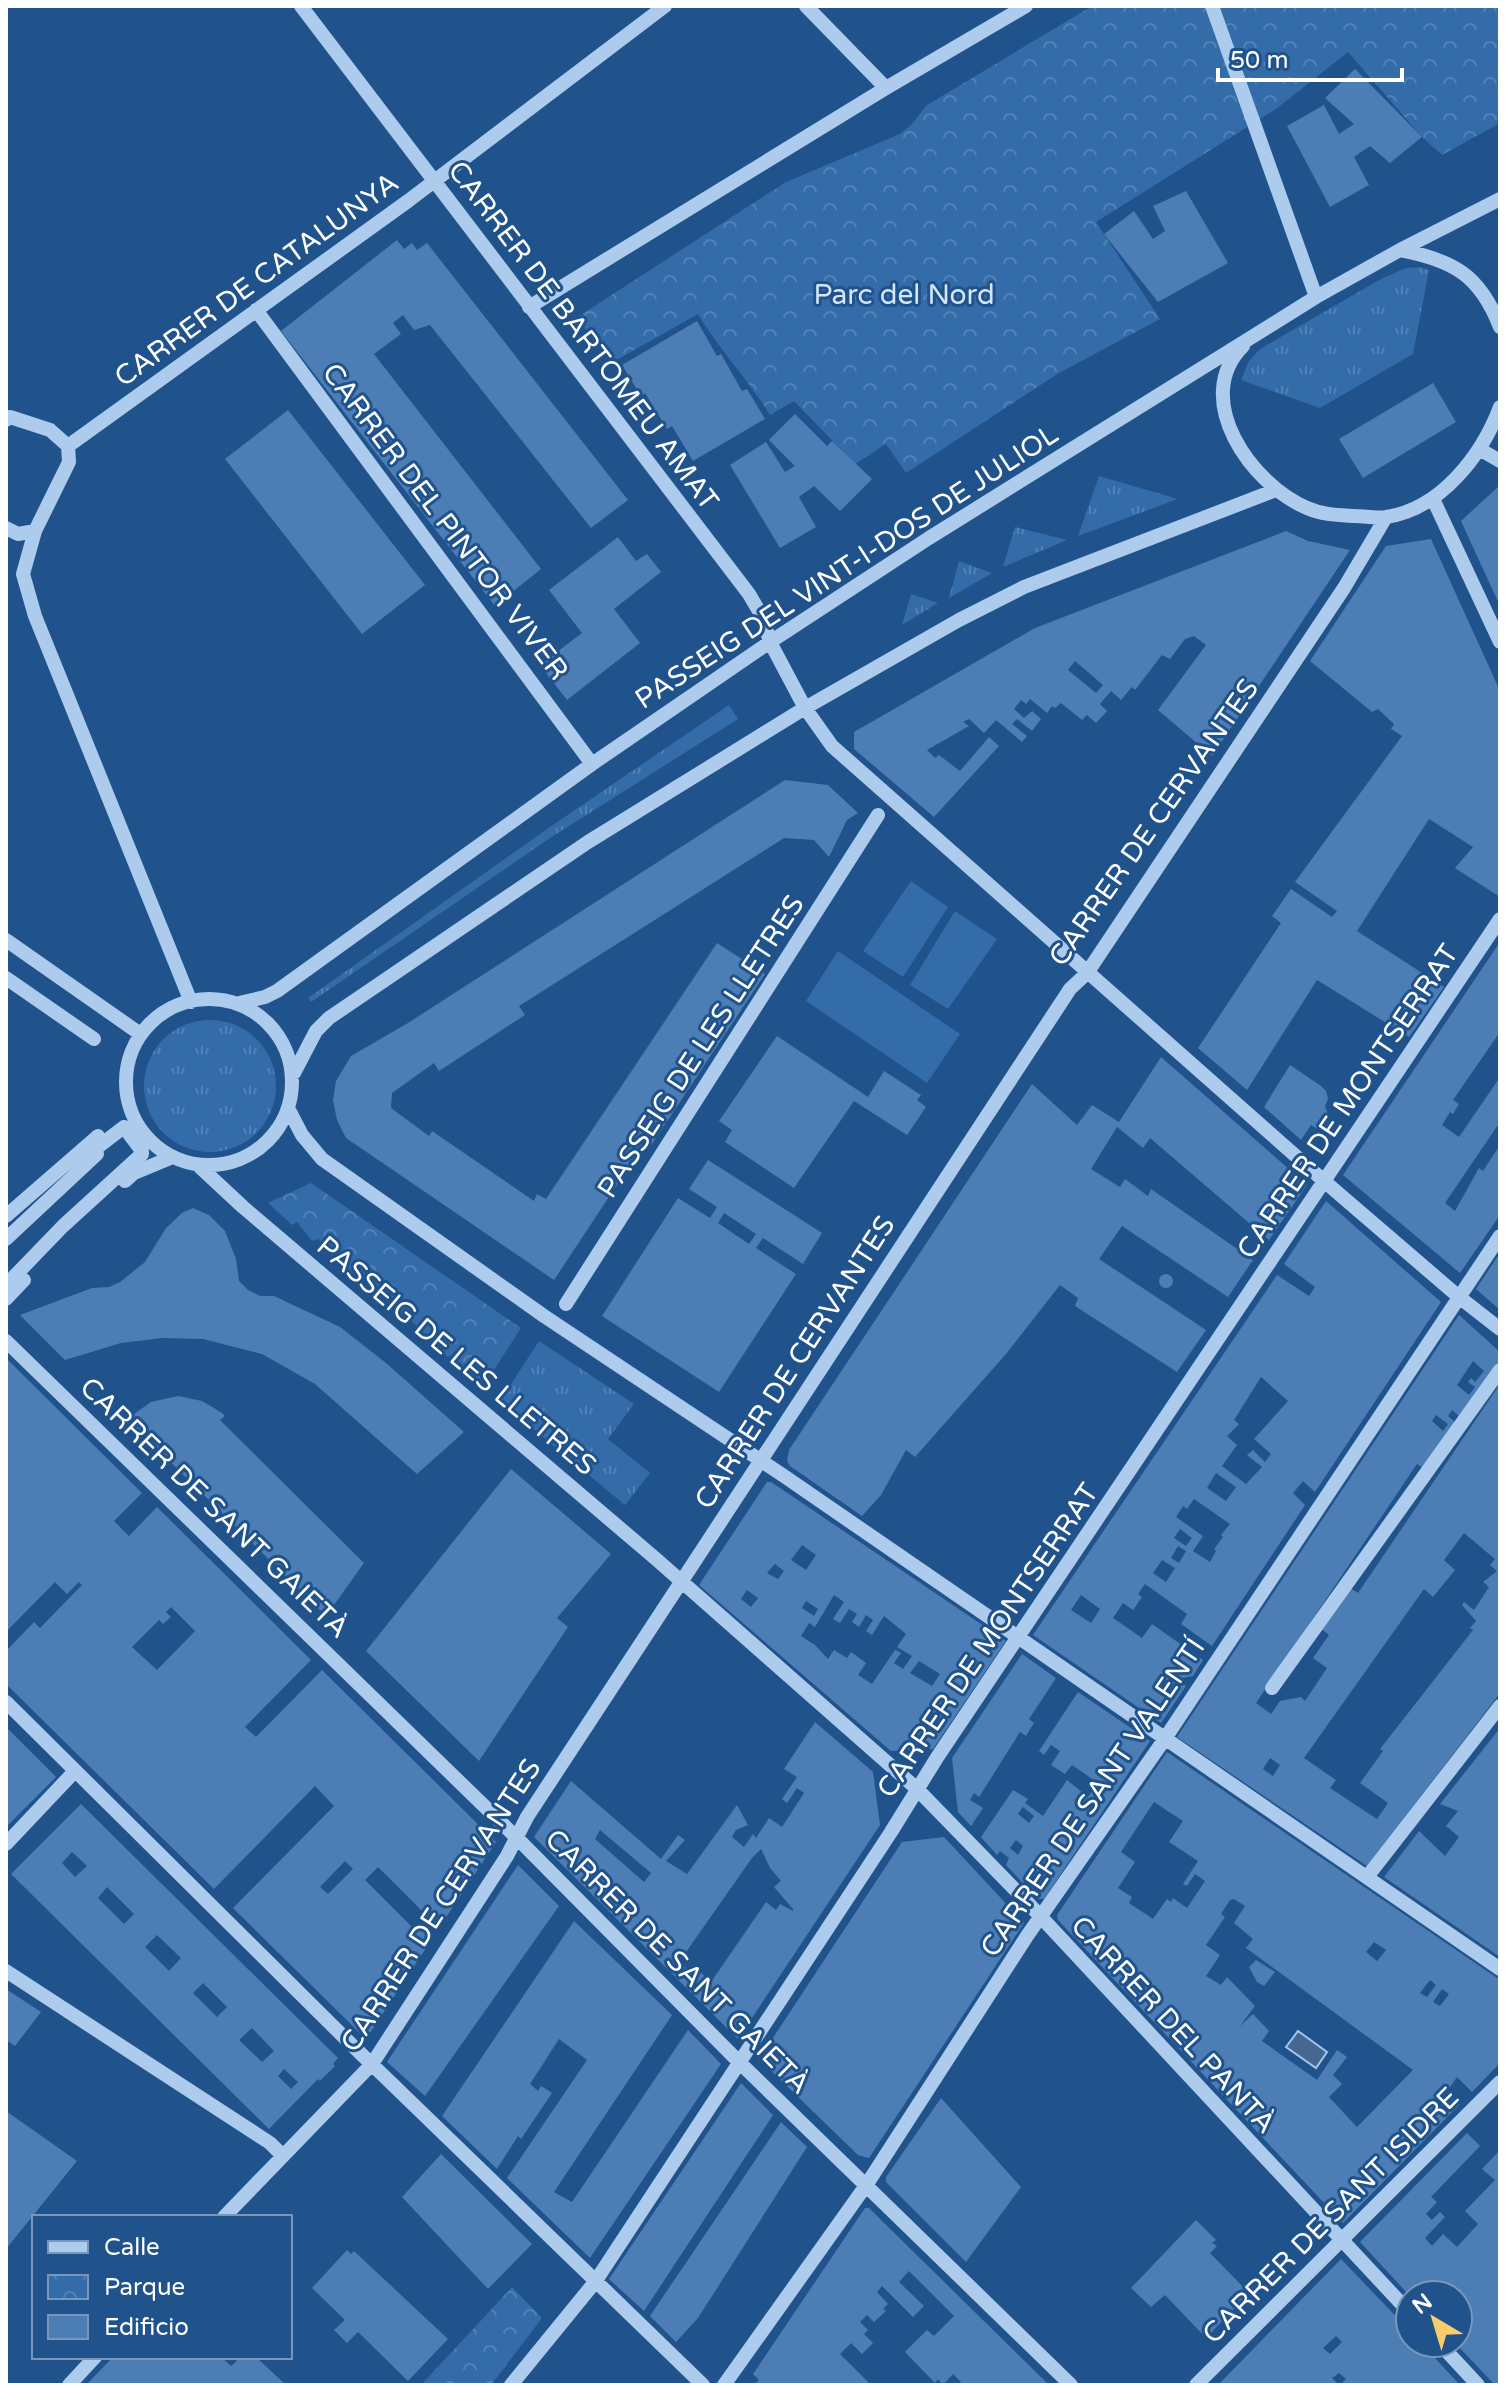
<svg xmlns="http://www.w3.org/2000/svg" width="1506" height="2391" font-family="'Varela Round',sans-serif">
<defs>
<pattern id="grass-tufts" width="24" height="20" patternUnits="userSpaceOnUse" patternTransform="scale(2)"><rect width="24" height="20" fill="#336ca9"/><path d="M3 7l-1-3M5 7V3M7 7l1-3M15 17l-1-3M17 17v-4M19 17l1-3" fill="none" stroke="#5282b6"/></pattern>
<pattern id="park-crowns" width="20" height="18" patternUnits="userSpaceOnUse" patternTransform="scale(2)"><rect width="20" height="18" fill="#336ca9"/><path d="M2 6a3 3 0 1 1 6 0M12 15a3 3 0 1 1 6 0" fill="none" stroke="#5282b6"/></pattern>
</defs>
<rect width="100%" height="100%" fill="#20528c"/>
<path fill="url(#grass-tufts)" d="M1419,267l10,3 -16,84 -93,54 -79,-28 8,-19 10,-11 18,-11 104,-60 25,-11z
M1099,476l79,23 -100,37z
M1015,527l52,13 -64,27z
M959,561l33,12 -43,25z
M911,594l27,9 -36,22z
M729,705l9,14 -191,121 -236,162 -3,-4 242,-171z
M144 1086a66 66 0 1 1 132 0a66 66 0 1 1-132 0Z
M539,1341l95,63 -26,35 42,34 -25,32 -125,-104z"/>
<path fill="url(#park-crowns)" d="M1092,6h408v117l-58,32 -20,-18 -74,-85 -72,57 -180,113 64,97 -101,54 -153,100 -20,-29 -31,20 -61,-63 -24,14c-22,-36 -50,-64 -72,-101l-85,48 -37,-44 210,-136 114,-48 11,-9 16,-20z
M311,1183l210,145 -38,59 -31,-32 -5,2 -16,-22 -4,2 -19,-20 -5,2 -19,-21 -4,1 -18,-21 -4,2 -16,-21 -7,2 -16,-22 -7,2 -15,-19 -5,3 -24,-22z
M512,2287l30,31 -51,67h-70z"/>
<path fill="#336ca9" d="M911,881l37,26 -45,70 -40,-26z
M955,911l42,28 -49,70 -38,-24z
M838,951l122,83 -33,49 -121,-82z"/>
<path fill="#446891" stroke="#a0c6ed" stroke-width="2" d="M1298,2031l29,21 -11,16 -30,-21z"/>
<path fill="#4c7eb5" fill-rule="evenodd" d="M1355,69l67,68 -32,26 -20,-17 -16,11 15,28 -39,22 -43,-81 37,-21 15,29 15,-10 -29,-26z
M1186,191l42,72 -70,39 -54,-68 30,-23 19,28 12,-8 -12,-25z
M397,240l7,9 8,-6 5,7 10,-7 201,257 -37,28 -161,-203 -16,5 -11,-15 -10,8 8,11 -27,20 167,215 -46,37 -214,-275z
M697,321l20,35 4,-2 21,37 5,-2 18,30 -72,42 -21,-35 -5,3 -22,-36 -4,3 -19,-31z
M1433,383l23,39 -93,56 -24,-39z
M288,410l137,175 -63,49 -137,-175z
M795,414l32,32 5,-5 40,38 -32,32 -26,-25 -15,11 17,30 -36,21 -50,-83 36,-23 19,30 10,-6 -26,-26z
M1500,485v121l-39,-85z
M1286,531l22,10 42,9 -138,206 -54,-46 48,-65 -12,-9 -9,3 -15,20 -8,-4 -27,35 -3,-3 -11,13 -10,-9 -11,13 7,7 -11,12 -9,-8 -5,5 -21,-17 -6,5 -3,-2 -5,7 -17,-14 -4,5 -5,-4 -7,9 10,9 8,-7 9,8 -9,12 -15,-12 -5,5 15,12 -5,6 -26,-22 -12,13 -15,-14 -6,3 6,4 -42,24 8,8 4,-3 21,16 29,-34 10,9 -65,71 -80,-68v-17l181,-104zM1075,661l28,24 -7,8 -28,-23z
M618,537l18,24 11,-7 14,18 -47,37 26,34 -73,57 -27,-35 42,-32 -33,-43z
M1431,539l69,152v206l-45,-29 18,-21 -44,-28 -72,112 87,56 -35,50 -92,-57 -70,110 -49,-42 83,-125 -9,-7 19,-27 41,28 5,-6 -42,-29 107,-146 -11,-7 3,-5 -16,-15 -6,3 -62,-51 76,-115z
M785,780l43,5 30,28 -11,7 -18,37 -15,-17 -30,-2 -265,168 6,9 -86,56 -5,-8 -42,30 -1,15 38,28 3,-5 102,70 3,-7 9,5 171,-256 48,31 -117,176 -6,-3 -88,133 -208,-142 -9,-18 -4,-20 3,-19 15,-25 57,-33z
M1500,942v90l-47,68 6,4 -6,10 -3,-2 -8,13 17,12 41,-60v45l-55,81 10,8 24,-43 4,3 17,-26v70l-40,58 -117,-98z
M777,1036l91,61 16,-26 37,24 -4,5 9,7 -19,28 -53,-34 -60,87 -69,-46 7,-12 -13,-9z
M1161,1057l146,128 -38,55 -119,-102 -7,10 -26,-21 -26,42 29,18 5,-8 23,17 3,-7 102,71 -25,37 -106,-71 -23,33 107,71 -29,42 -102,-66 3,-8 -18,-13 -54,69 -91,103 -9,-7 -25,45 -19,21 -72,-50 -3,-5 2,-11 243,-366 45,41 15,-20 27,17z
M1290,1065l31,21 5,5 2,8 -3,7 5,13 -7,8 -6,2 -6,-4 -10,15 -37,-33z
M708,1160l114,73 -19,31 -40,-26 -7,10 40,26 -77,118 -117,-76 76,-118 32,20 7,-11 -28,-18zM724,1213l32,21 -7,10 -31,-21z
M1326,1201l115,101 -126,190 -12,-11 -10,12 12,12 -93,141 -31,-22 6,-10 -42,-30 -7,10 4,3 -9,13 -10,-7 -10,15 29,20 10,-14 51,36 -10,16 -16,3 9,7 -25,37 -128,-88 244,-360 32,21 6,-9 -31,-23zM1261,1377l27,24 -34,38 17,15 -6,8 -12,-12 -6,5 15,12 -16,17 -24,-18 15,-21 -10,-9 12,-12 -5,-4zM1216,1473l20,14 -10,14 -19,-13zM1194,1499l36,25 -9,11 2,2 -9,12 2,2 -6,11 -17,-11 10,-15 -27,-19 7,-11 4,3zM1180,1529l12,9 -6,8 -12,-8zM1178,1546l8,5 -7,12 -8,-5zM1162,1560l13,8 -9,14 -13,-9zM1081,1595l19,14 -9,14 -20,-13z
M193,1208l16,7 16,16 11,28 3,22 9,9 12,6h14l66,31 46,36 78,69 -47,42 -102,-90 -53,-30 -59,-15 -41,-1 -41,5 -56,17 -45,-45 72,-27 17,-1 11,-5 25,-20 21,-34 16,-15z
M1500,1253v57l-24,-21z
M1159 1281a7 7 0 1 1 14 0a7 7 0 1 1-14 0Z
M1459,1315l41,37v8l-40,57 -8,-7 -4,6 8,7 -31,46 -8,-5 -161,239 15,11 9,-13 21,-4 4,4 22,-33 -14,-10 16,-23 -9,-7 30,-40 8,5 142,-209v309l-133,173 -190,-129zM1473,1361l11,10 -9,11 -4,-4 -3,4 7,5 -6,8 -12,-10zM1436,1415l12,9 -5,7 -11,-10zM1464,1533l31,26 -5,6 7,6 -14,11 6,5 -15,23 -10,-8 -2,3 14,16 -6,7 3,2 -93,119 3,2 -23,32 28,20 -11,16 -47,-31 6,-8 -32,-22 120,-169 9,8 22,-27 -11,-10zM1270,1758l10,7 -7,11 -10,-7z
M6,1358l136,135 -28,28 15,15 28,-29 154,153 -66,67 11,10 66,-67 174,172 -57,86 -61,-61 -13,13 52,52 5,-8 12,12 -68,103 -133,-131 101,-102 -19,-20 -101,103 -208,-205v-33l28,-29 6,6 42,-43 -3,-3 -12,12 -12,-12 -49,50zM171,1607l24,24 -38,39 -25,-23 27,-27 4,4 8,-7 -5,-5zM345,1861l8,8 -25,25 -8,-7z
M178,1396l24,5 20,12 3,3 -5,4 144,143 -38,53 -199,-197 24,-17z
M511,1469l100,85 -54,64 11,9 -89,134 -113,-110z
M767,1482h4l12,8 223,151 -73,108 -42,2 -192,-166zM802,1545l14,10 -10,15 -15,-10zM775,1564l9,7 -6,8 -11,-6zM747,1590l11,8 -7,9 -10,-8zM834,1595l10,7 -11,17 7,4 9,-14 8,5 -5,8 7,5 7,-12 7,5 -7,11 6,4 12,-19 22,18 -9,13 15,9 -9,13 -9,-6 7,-10 -6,-3 -23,34 -14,-9 8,-12 -15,-11 -4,6 -13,-8 -6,9 -13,-14 -14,-9 8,-13 6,4zM806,1601l12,8 -4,7 -12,-8zM919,1661l21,13 -8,12 -22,-13z
M1022,1654l34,24 -27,41 5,4 -8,13 -6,-4 -41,65 -5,-4 -4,7 13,8 -12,18 -13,-14 -6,-54z
M1078,1692l72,49 -106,158h-6l-32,-34 3,-7 -9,-7 -3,4 -16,-18 32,-47 15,9 -3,4 18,13 24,-36 21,17 10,-14 -26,-18 -7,9 -14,-9 9,-14 -9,-6 -7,10 -5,-4zM1023,1807l11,9 -5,7 -11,-9zM1016,1840l7,6 -5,9 -8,-7z
M815,1722l58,50 7,53 -142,214 -204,-202 37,-56 90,78 17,-24 7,5 -19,21 21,13 50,-69 11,20 -12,5 -4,7 12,10 9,-13 3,4 13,-20 13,9 22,-34 -7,-5 -10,15 -5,-4 15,-22 -13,-8zM600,1830l51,43 -7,9 -49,-43zM761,1849l9,19 11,13 -7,6 19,22v2l-13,-7 -4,6 -10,-8 -55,80 -19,-17 -4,5 -9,-8 73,-104z
M6,1727l50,50 -50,50z
M1500,1728v229l-116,-80 35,-46 26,25 14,-19 -13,-11 12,-15 -18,-7z
M1167,1752l333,228v83l-28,29 -15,-15 -11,16 14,11 -117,119 -285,-303 -1,-5zM1154,1802l29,19 -14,21 29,19 -15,23 4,2 8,-12 10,7 -18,27 -14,-10 -2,4 -4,-3 -14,20 -24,-16 3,-6 -14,-9 17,-26 -14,-10zM1234,1899l11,7 -11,17 19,16 -7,9 167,122 -56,57 -28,-30 13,-13 -9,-9 14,-18 -10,-7 -20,30 -55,-39 7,-10 -16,-17 -13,12 15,-20 -28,-29 -6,8 -15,-9 14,-21 -14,-10 19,-28 -4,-3 9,-14zM1374,1942l12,8 -9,11 -11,-9zM1430,1980l6,5 -9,12 -7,-4zM1442,1989l7,5 -9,12 -7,-4z
M81,1804l257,254 -5,6 2,2 -15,15 -2,-2 -49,50 -258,-255zM72,1852l15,14 -12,11 -13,-14zM107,1887l27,27 -10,10 -26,-26zM157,1935l24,23 -12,13 -24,-24zM203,1983l24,24 -10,10 -24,-24zM252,2028l22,23 -12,11 -23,-22zM284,2069l14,13 -7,7 -13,-13z
M944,1837l80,86 -155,235 -11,-3 -99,-96 143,-217z
M518,1865l41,41 -134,190 -38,-34z
M574,1921l98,94 -118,177 18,10 116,-172 33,34 -131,194 -83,-80 80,-118 -28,-21 -29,45 8,7 3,-5 11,7 -31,46 -3,-3 -21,33 -55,-53z
M1256,1960l19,12 -11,14 -7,-4 -8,-15z
M6,1989l35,23 -26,34 -9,-6z
M741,2083l32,32 -129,196 -35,-32z
M941,2098l80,89 -55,75 -80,-80v-5z
M6,2111l71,50 -71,88z
M781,2122l26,25 -109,171 -22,24 -26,-26z
M1467,2133l13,13 -49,51 6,5 -11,12 6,6 8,-8 5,5 -20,21 7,8 11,-12 14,13 21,-23 -13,-13 30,-31 -13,-11 18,-19v148l-2,2 2,2v83h-5l-40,-42h3v-48h-49l-49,-53z
M441,2154l91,90 -44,45 -86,-92z
M865,2208h4l180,177h-91l3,-3 -8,-8 -10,11 -5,-6 -3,4 -30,-31 22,-22 7,6 20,-20 -45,-45 -10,11 25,24 -11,11 -31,-31 -5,6 11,12 -5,5 3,2 -12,11 -7,-7 -7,7 8,8 -4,4 9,9 -11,11 -11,-11 -11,11 31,31 -19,-2 -3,2h-95l5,-5 -6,-6z
M1196,2220l20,20 -4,3 5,3 -7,7 39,40 -43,45 -41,-43 -14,12 -20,-19z
M347,2250l4,4 3,-3 94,88 -40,42 -50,-49 -11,11 -13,-13 11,-10 -33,-32z
M1341,2259l69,72v12h11l39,42h-120l6,-6 -7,-6 -7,5 7,7 -6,-2 -2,2h-113zM1336,2336l6,6 -12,12 -7,-6z
M113,2357h108l10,9 6,-5 -4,-4h23l30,28h-200z"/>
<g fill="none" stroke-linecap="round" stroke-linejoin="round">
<path stroke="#adcbec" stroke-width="14" d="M301,6l448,588 14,24 7,24 35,66 27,38 492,435 135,116 41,32
M806,6l80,82
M1212,6l104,291
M1400,250c53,10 80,25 100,77
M529,307l357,-219 140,-82
M256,310l336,454
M1243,346c-53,53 9,139 64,162 16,7 32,7 48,8 10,0 21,3 31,1 55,-8 96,-62 114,-110
M6,420l4,-3 40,13 18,16 1,16 -34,69 -17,3 -12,-6
M68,446l340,-245 257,-195
M1481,450l19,11
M1433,499l67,143
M35,531l-12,43 12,42 156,386
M6,940l133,93
M6,978l88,61
M126 1082a83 83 0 1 1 166 0a83 83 0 1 1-166 0Z
M239,1003l26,-6 12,-6 315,-227 178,-122 159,-104 387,-241 84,-47 100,-51
M294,1073l22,-42 13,-13 259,-176 217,-134 154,-88 65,-33 252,-97
M289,1110l13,25 20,24 222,157 240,160 716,493
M200,1167l43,40 413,352 260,229 111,114 383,411
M125,1181l9,-8 36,-15
M6,1216l92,-80
M6,1239l91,-85 -3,-4 30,-23 18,24v3l-79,72 -57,59
M6,1299l18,-19
M566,1304l312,-489
M6,1341l509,495 224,226 332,323
M1272,1688l228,-318
M6,1702l350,347 347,336
M6,1844l69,-73
M1367,1877l133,-171
M6,1971l264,172 12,12
M224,2217l148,-153 135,-208 20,-39 543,-828 17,-16 257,-385 42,-71
M1439,2343l39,42
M69,2385l26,-28
M511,2385l84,-103 296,-450 47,-76 562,-837
M724,2385l143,-201 160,-248 137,-196 336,-504
M1196,2385l304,-303"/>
</g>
<g text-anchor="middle" stroke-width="6" stroke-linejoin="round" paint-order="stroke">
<g font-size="28" fill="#fff" stroke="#20528c">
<text transform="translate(256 279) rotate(-36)" y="10">CARRER DE CATALUNYA</text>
<text transform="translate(584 335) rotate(53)" y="10">CARRER DE BARTOMEU AMAT</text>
<text transform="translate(446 521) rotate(53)" y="10">CARRER DEL PINTOR VIVER</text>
<text transform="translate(846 566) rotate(-33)" y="10">PASSEIG DEL VINT-I-DOS DE JULIOL</text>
<text transform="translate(1153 822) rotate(-55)" y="10">CARRER DE CERVANTES</text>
<text transform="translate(700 1046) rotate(-57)" y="10">PASSEIG DE LES LLETRES</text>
<text transform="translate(1347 1101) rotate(-56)" y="10">CARRER DE MONTSERRAT</text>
<text transform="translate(457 1355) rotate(40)" y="10">PASSEIG DE LES LLETRES</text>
<text transform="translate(794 1362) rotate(-57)" y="10">CARRER DE CERVANTES</text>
<text transform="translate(215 1507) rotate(44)" y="10">CARRER DE SANT GAIETÀ</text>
<text transform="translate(987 1640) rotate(-56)" y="10">CARRER DE MONTSERRAT</text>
<text transform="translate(1092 1797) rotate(-56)" y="10">CARRER DE SANT VALENTÍ</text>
<text transform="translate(440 1905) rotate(-57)" y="10">CARRER DE CERVANTES</text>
<text transform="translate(678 1961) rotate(45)" y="10">CARRER DE SANT GAIETÀ</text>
<text transform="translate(1174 2024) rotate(47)" y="10">CARRER DEL PANTÀ</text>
<text transform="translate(1330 2215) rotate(-45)" y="10">CARRER DE SANT ISIDRE</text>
</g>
<g font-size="28" fill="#d2e5f9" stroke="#20528c">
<text x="904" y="304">Parc del Nord</text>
</g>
</g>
<rect width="1506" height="2391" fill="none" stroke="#ffffff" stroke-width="16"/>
<rect x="32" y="2215" width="260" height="144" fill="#20528c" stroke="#7997ba" stroke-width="2"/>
<rect x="48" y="2241" width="40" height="12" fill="#adcbec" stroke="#7997ba" stroke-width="2"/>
<text x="104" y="2255" font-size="24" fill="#ffffff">Calle</text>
<rect x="48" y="2275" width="40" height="24" fill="url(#park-crowns)" stroke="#7997ba" stroke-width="2"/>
<text x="104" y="2295" font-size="24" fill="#ffffff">Parque</text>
<rect x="48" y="2315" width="40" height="24" fill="#4c7eb5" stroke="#7997ba" stroke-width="2"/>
<text x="104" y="2335" font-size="24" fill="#ffffff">Edificio</text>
<g transform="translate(1434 2319) rotate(322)"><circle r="38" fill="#20528c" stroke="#7997ba" stroke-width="2"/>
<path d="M0-6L14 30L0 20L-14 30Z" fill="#f9cc6d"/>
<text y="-12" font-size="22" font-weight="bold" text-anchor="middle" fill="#ffffff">N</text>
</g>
<path d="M1218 68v12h184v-12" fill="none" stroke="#ffffff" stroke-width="4"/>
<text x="1230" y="68" font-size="24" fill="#ffffff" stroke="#20528c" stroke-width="6" paint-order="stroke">50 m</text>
</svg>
